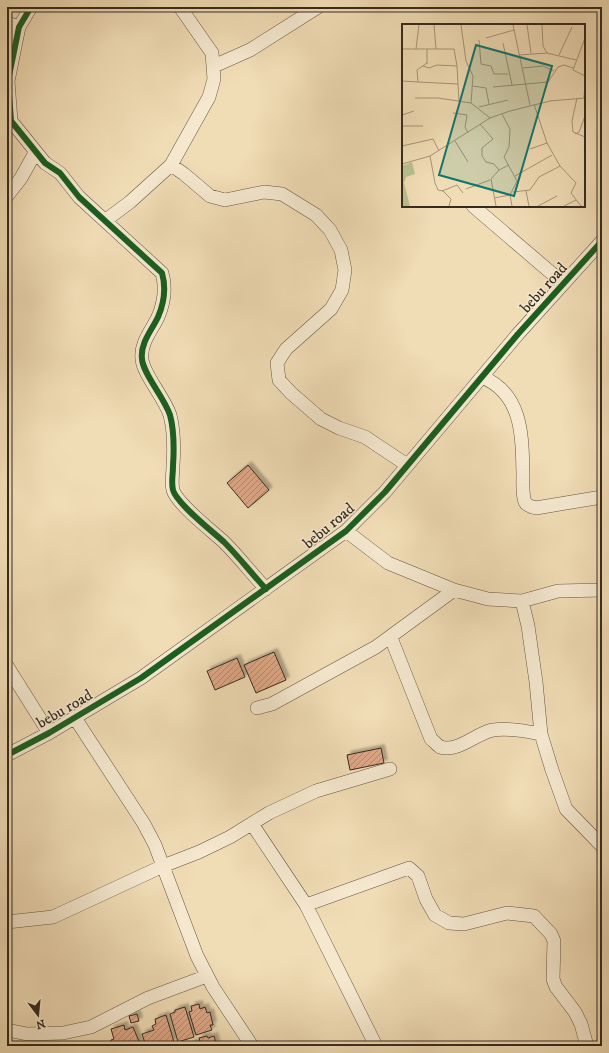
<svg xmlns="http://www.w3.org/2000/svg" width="609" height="1053" font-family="'IM FELL DW Pica',serif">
<defs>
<pattern id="building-hatch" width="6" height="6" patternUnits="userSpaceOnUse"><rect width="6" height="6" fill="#dea888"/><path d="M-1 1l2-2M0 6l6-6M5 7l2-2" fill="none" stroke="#b5896f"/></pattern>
<filter id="shadow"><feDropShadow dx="3.5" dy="-3.5" stdDeviation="1" flood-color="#0004"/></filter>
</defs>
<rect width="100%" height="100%" fill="#f0dcb5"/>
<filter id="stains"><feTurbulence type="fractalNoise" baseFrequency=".005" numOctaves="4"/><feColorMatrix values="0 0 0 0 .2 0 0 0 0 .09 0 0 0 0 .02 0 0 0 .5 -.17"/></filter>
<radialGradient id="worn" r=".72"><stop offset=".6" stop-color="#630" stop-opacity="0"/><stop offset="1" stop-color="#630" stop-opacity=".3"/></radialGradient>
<path fill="url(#building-hatch)" stroke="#372a20" filter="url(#shadow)" d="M248,465l21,25 -21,18 -21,-25z
M274,652l12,28 -30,13 -12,-28z
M237,658l8,19 -30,13 -8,-19z
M381,748l3,15 -34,7 -3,-15z
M199,1004l1,5 5,-2 2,6 3,-1 3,13h-3l2,5 -16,5 -7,-23 3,-1 -1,-5z
M185,1007l9,30 -16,5 -8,-28 5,-2v-2z
M137,1014l2,7 -8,2 -2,-7z
M166,1015l8,27 -14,4h-14l-4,-12 12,-4 -2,-4 4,-2 -1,-5z
M124,1025l1,5 8,-3 8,19h-29l-1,-6 3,-1 -3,-10z
M207,1036l1,2 6,-2 3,10h-26l-1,-2 10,-3 -1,-3z"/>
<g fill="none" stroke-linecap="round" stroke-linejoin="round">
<g stroke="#655645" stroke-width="14">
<path id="minor" d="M31,7l-12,20 -11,54 3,40 34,42 15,10 19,24 83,76c4,14 2,30 -4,44 -6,13 -18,26 -16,42 1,15 22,38 28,56 4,15 4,36 3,51 0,9 -2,16 0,24 4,14 39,41 51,52 15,15 28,32 42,47
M7,23l12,4
M214,66l36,-16 68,-43
M171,165l13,9 26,22 15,4 39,-8 18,2 34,21 14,15 11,20 4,20 -3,20 -11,19 -45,40 -9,14 2,17 12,13 30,26 18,9 26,9 42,28
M7,196l14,-18 14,-25
M473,206l90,77
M106,220l24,-18 41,-37 38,-68 5,-18 -2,-26 -32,-46
M482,377c41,17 40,59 41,97 0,8 -1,21 2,28 2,4 7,5 11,6l66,-11
M346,531l42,32 66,27 34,9 34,2 6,25 8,56 5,52 11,36 14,39 36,37
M522,601l36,-10 44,-1
M391,638l40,101c3,2 6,6 9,8 18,6 36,-14 53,-17 16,-2 32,1 48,4
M7,666l42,67
M257,708l15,-4 104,-57 78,-57
M75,718l69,106 11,21 42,111 16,31 39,59
M7,755l42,-22 92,-55 205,-147 39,-39 133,-158 84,-93
M252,824l54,81 70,141
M306,905l103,-37 9,8 8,23 9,16 14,8 15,1 43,-11 27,3 17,18 3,7 -1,38 3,8 19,25 6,12 6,22
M7,922l46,-5 110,-51 36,-14 31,-15 39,-24 47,-22 74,-22
M7,1030l20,4 36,-1 28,-6 57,-29 59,-22"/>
</g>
<use href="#minor" stroke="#f5e8cf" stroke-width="13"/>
<g stroke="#f5e8cf" stroke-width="8">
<path id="cycleway" d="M31,7l-12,20 -11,54 3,40 34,42 15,10 19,24 83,76c4,14 2,30 -4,44 -6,13 -18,26 -16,42 1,15 22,38 28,56 4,15 4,36 3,51 0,9 -2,16 0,24 4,14 39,41 51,52 15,15 28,32 42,47
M7,755l42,-22 92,-55 205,-147 39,-39 133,-158 84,-93"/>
</g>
<use href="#cycleway" stroke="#1b5e20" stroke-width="6"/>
</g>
<g text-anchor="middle" stroke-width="3" stroke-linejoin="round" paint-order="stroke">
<g font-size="16" fill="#372a20" stroke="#f5e8cf">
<text transform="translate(543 287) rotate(-48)" y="6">bebu road</text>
<text transform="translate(328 525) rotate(-40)" y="6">bebu road</text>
<text transform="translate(64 708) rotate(-30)" y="6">bebu road</text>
</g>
</g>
<g transform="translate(402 24)">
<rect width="183" height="183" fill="#f0dcb5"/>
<path d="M10,138l3,12 -9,3 -2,6 6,23h-8v-40z" fill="#b7c18f"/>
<path fill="none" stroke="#a69579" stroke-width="1" d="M32,1l2,24M59,1l5,36 7,15 -2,27 19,15M111,1l17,80M125,1l4,28M140,1l1,21 4,7M84,14l28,-8M183,14l-12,32 12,6M77,16l2,24 10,2 3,8h14M101,19l9,42M0,25h52l3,17M14,25l3,-24M25,25v15M117,31l28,-2 29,7M157,31l13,-28M25,39l-10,7 1,12 40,2M21,42l6,2 8,-3 20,1 2,36M121,44l20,-2 11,5M0,57l16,1M71,62l13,2 3,16M91,63l55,-5 10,-15 6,-2 9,3M13,74h23l33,5M175,74l-5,23 1,11 12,5M182,74l1,-14M132,80l13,39 13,23M77,83l29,-7M51,89l14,2 -2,12 3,6M100,90l8,15 -1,18 -5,10 13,24 -7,14M0,91l12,-4M78,100l13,15 -11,9v8l4,6 8,2 5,6M0,102h21M173,110l4,-2 6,-16M53,117l13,21M0,122l31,-7 6,12M128,125l17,-6M28,132l5,27 3,7 5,1 8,8 -2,7M0,140l28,-8 60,-38 20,-7 40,-10 35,-3M113,152l37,-21M64,165l24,-9M40,167l15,-6 6,8M124,167l3,15M111,168l17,-2 9,-13 21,-11 16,17 -5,10 10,13M92,174l16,-3 2,11M94,182l-5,-27 8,-9 10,-5M136,182l19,-10M162,182l12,-6"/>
<path fill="#0f766e" fill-opacity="0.15" stroke="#0f766e" stroke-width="2" d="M74,21l76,21 -38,130 -75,-21z"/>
<rect width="183" height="183" fill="none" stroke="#372a20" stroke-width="2"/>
</g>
<rect width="609" height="1053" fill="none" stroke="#f0dcb5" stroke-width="24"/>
<rect x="8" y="8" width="593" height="1037" fill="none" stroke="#372a20" stroke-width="2"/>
<rect x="12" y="12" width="585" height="1029" fill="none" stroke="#372a20"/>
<g transform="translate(38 1015) rotate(164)" stroke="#f5e8cf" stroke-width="3" paint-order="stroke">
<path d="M0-3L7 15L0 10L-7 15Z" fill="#372a20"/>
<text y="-6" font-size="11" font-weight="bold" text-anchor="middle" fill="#372a20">N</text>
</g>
<rect width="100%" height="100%" filter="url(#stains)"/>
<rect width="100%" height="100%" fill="url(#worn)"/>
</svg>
